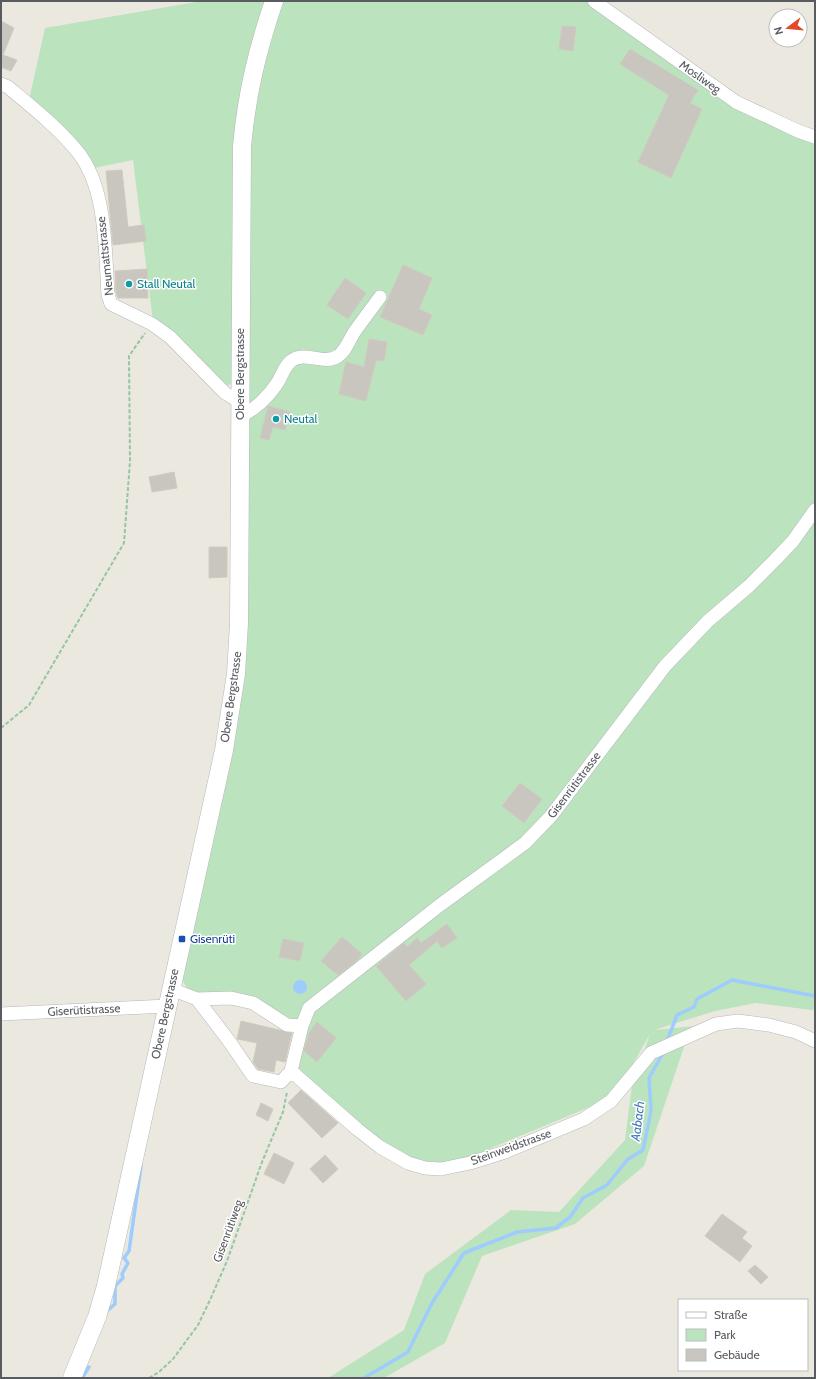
<svg xmlns="http://www.w3.org/2000/svg" width="816" height="1379" font-family="Cabin,sans-serif">
<rect width="100%" height="100%" fill="#ebe9df"/>
<path fill="#bbe3be" d="M202,1h65l-18,53 -18,330 -6,2 -72,-65 -20,-161 -39,8 -65,-68 16,-72z
M283,1h311l142,101 79,35v872l-3,1 -56,-7 -41,8 -61,19 62,-6 -29,14 -43,128 -69,58 -93,32 -37,87 -61,35h-56l76,-48 21,-56 86,-64 48,2 66,-72 7,-55 18,-51 -36,63 -173,72 -33,-6 -117,-92 10,-46 -70,-27 -34,1 -10,-10 -6,-12 58,-354 13,-516z"/>
<path fill="#9dccfd" d="M293 987a7 7 0 1 1 14 0a7 7 0 1 1-14 0Z"/>
<g fill="none" stroke-linecap="round" stroke-linejoin="round">
<path stroke="#9dccfd" stroke-width="3.5" d="M667,1041l10,-26 17,-8 3,-8 35,-19 83,16
M107,1311l8,-7v-18l8,-8 -1,-4 6,-11 -4,-5 5,-7 12,-85
M82,1378l7,-11
M364,1378l44,-26 24,-49 32,-50 53,-21 39,-4 14,-11 13,-19 24,-13 20,-25 16,-10 8,-39 -2,-33 14,-25"/>
</g>
<path fill="#c8c6be" stroke="#d0cbbe" d="M1,21l13,7 -11,27 14,5 -6,11 -10,-4z
M562,26l14,1 -3,24 -14,-2z
M630,49l68,41 -8,13 12,6 -31,69 -33,-16 31,-67 -49,-31z
M122,170l6,57 16,-2 2,16 -33,4 -7,-74z
M403,265l29,13 -13,31 13,6 -9,20 -43,-18z
M147,269l1,29h-30l-2,-5 -1,-22z
M345,278l21,15 -18,26 -21,-14z
M369,339l18,3 -3,19 -8,-1 -10,41 -27,-7 7,-32 18,5z
M268,406l22,6 -5,18 -12,-3 -4,13 -9,-2z
M174,472l3,16 -25,4 -3,-15z
M209,547h18v30l-18,1z
M520,783l22,16 -18,24 -22,-17z
M447,924l10,14 -15,10 -5,-7 -28,24 17,19 -20,17 -30,-35 28,-23 3,4 10,-9 4,5z
M342,937l20,17 -8,9 -16,12 -17,-14z
M283,939l21,4 -4,18 -21,-4z
M241,1021l51,12 -7,29 -9,-2 -2,12 -16,-3 -5,-7 4,-19 -20,-4z
M317,1022l19,16 -19,24 -13,-11 5,-18z
M301,1090l37,33 -16,15 -34,-35z
M261,1103l12,6 -5,12 -12,-6z
M274,1153l20,10 -10,21 -20,-10z
M325,1155l13,14 -15,14 -13,-14z
M722,1214l25,18 -5,6 10,8 -12,16 -35,-26z
M755,1265l13,12 -7,7 -13,-13z"/>
<g fill="none" stroke-linecap="round" stroke-linejoin="round">
<g stroke="#b5b7bc" stroke-width="14">
<path id="minor" d="M594,1l142,101 62,29 17,6
M1,84l7,3c24,20 49,40 69,64 30,36 28,100 31,144l3,9 41,20 18,13 55,56 15,9
M240,416c15,-6 29,-20 38,-34 4,-7 6,-15 13,-21 14,-11 32,5 47,-5 8,-5 11,-16 17,-25 8,-11 17,-23 25,-34
M815,510l-22,31 -18,19 -26,26 -41,35 -43,45 -114,150 -26,27 -85,62 -131,103 -7,18 -11,45 66,58 23,18 28,16 17,5 16,1 29,-6 35,-11 79,-33 27,-18 40,-48 65,-29 22,-3 31,4 27,7 19,9
M171,989l26,10 34,-1 22,5 34,22 15,1
M197,999l32,42 24,35 28,6 10,-11
M1,1014l166,-8"/>
</g>
<g stroke="#b5b8be" stroke-width="19">
<path id="secondary" d="M72,1378l25,-61 9,-31 118,-536 12,-76 3,-51 3,-477c5,-53 15,-95 32,-145"/>
</g>
<path stroke="#95c4a6" stroke-width="2" stroke-dasharray="4 2" stroke-linecap="butt" d="M1,728l28,-23 95,-162 6,-82 -1,-105 16,-23
M149,1378l10,-6 14,-13 25,-34 12,-25 17,-39 35,-99 21,-50 4,-20"/>
<use href="#minor" stroke="#fff" stroke-width="13"/>
<use href="#secondary" stroke="#fff" stroke-width="18"/>
</g>
<g fill="#0f9aa8" stroke="#fff" stroke-width="1.5">
<circle cx="129" cy="284" r="4"/>
<circle cx="276" cy="419" r="4"/>
</g>
<rect fill="#1a4fb4" stroke="#fff" stroke-width="1.5" x="178" y="935" width="8" height="8" rx="2"/>
<g text-anchor="middle" stroke-width="3" stroke-linejoin="round" paint-order="stroke">
<g font-size="12" fill="#585b60" stroke="#fff">
<text transform="translate(700 77) rotate(35)" y="4">Mosliweg</text>
<text transform="translate(105 256) rotate(-96)" y="4">Neumattstrasse</text>
<text transform="translate(240 374) rotate(-90)" y="4">Obere Bergstrasse</text>
<text transform="translate(231 697) rotate(-82)" y="4">Obere Bergstrasse</text>
<text transform="translate(574 785) rotate(-53)" y="4">Gisenrütistrasse</text>
<text transform="translate(84 1010) rotate(-3)" y="4">Giserütistrasse</text>
<text transform="translate(165 1014) rotate(-78)" y="4">Obere Bergstrasse</text>
<text transform="translate(511 1147) rotate(-20)" y="4">Steinweidstrasse</text>
<text transform="translate(228 1231) rotate(-70)" y="4">Gisenrütiweg</text>
</g>
<g font-size="12" fill="#0d838f" stroke="#fff" text-anchor="start">
<text x="137" y="288">Stall Neutal</text>
<text x="284" y="423">Neutal</text>
</g>
<g font-size="12" fill="#164399" stroke="#fff" text-anchor="start">
<text x="190" y="943">Gisenrüti</text>
</g>
<g font-size="13" font-style="italic" fill="#4175bf" stroke="#fff">
<text transform="translate(637 1121) rotate(-83)" y="5">Aabach</text>
</g>
</g>
<rect width="816" height="1379" fill="none" stroke="#585b60" stroke-width="4"/>
<rect x="678" y="1299" width="130" height="72" fill="#ffffff" stroke="#bcbdbf"/>
<rect x="686" y="1312" width="20" height="6" fill="#ffffff" stroke="#bcbdbf"/>
<text x="714" y="1319" font-size="12" fill="#585b60">Straße</text>
<rect x="686" y="1329" width="20" height="12" fill="#bbe3be" stroke="#bcbdbf"/>
<text x="714" y="1339" font-size="12" fill="#585b60">Park</text>
<rect x="686" y="1349" width="20" height="12" fill="#c8c6be" stroke="#bcbdbf"/>
<text x="714" y="1359" font-size="12" fill="#585b60">Gebäude</text>
<g transform="translate(788 28) rotate(254)"><circle r="19" fill="#ffffff" stroke="#bcbdbf"/>
<path d="M0-3L7 15L0 10L-7 15Z" fill="#e5472b"/>
<text y="-6" font-size="11" font-weight="bold" text-anchor="middle" fill="#585b60">N</text>
</g>
</svg>
